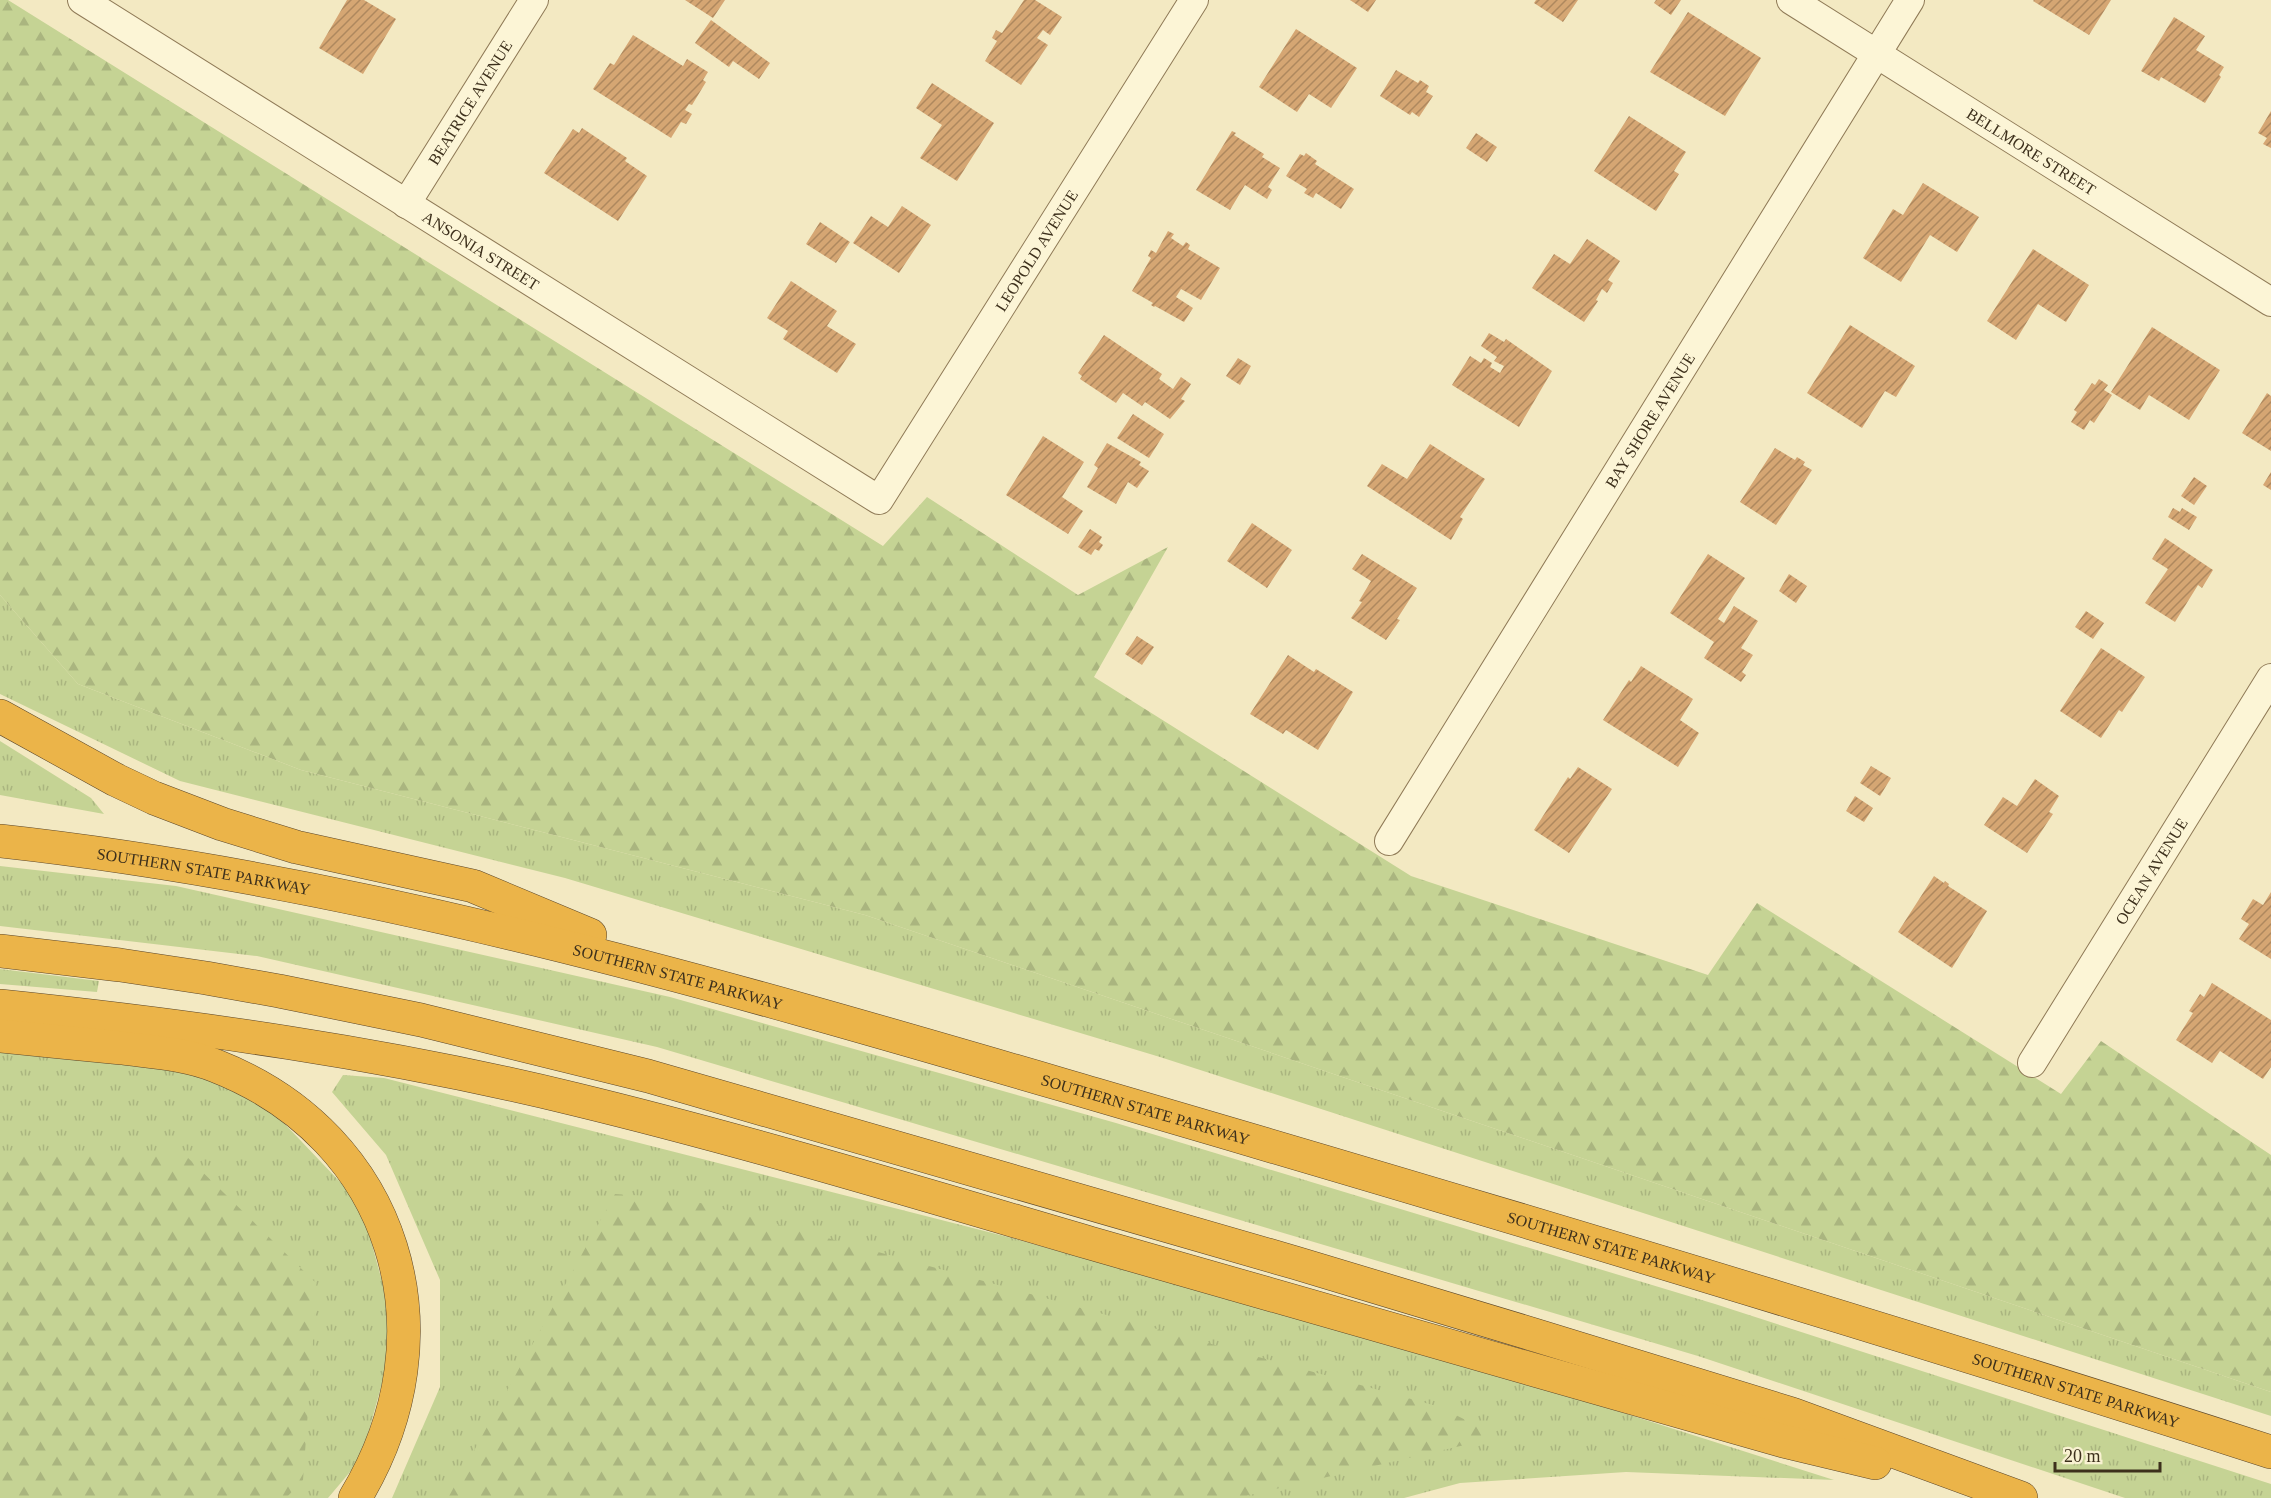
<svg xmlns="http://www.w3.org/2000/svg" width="2271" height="1498" font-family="'Times New Roman',serif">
<defs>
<pattern id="grass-tufts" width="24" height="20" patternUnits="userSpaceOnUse" patternTransform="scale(1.5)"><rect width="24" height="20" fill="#c5d394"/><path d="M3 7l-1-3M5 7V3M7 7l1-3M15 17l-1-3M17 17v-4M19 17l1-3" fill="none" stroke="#aab57f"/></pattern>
<pattern id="forest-firs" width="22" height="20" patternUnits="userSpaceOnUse" patternTransform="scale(1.5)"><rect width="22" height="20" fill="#c5d394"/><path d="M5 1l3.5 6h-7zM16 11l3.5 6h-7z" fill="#aab57f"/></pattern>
<pattern id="building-hatch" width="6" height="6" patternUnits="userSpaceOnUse" patternTransform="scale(1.5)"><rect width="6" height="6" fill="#d5a673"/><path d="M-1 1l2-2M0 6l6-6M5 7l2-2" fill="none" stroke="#ae885e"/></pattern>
</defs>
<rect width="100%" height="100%" fill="#f3e9c2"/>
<path fill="url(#grass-tufts)" d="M0,595l78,89 223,86 564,145 1406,477v24l-1111,-359 -595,-179 -385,-97 -180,-87z
M0,741l91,57 13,16 -104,-19z
M0,866l176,20 494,111 446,126 599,181 556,180v14h-146l-427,-142 -1041,-309 -400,-91 -257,-30z
M0,969l99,12 -2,11 -97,-8z
M0,1047l188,19 74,34 99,104 35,129 -35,126 -33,39h-328z
M343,1075l41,3 624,159 512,143 314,100 -208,-8 -166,11 -56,15h-1012l48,-111v-107l-54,-125 -54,-63z"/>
<path fill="url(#forest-firs)" d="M0,0h8l875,546 44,-49 151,98 90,-48 -74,130 317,199 297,99 49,-72 304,191 40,-53 170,114v237l-1406,-477 -564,-145 -223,-86 -78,-89z
M0,1153h183l134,131 -14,196 -17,18h-286z
M615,1194l71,5 754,208 59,30 -262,61h-789z"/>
<path fill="url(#building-hatch)" d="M347,0h17l32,19 -33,55 -44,-26z
M685,0h40l-12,18z
M1024,0h11l27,17 -12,18 -7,-5 -6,8 11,7 -27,40 -36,-24 12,-20 -5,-3 4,-8 6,3z
M1350,0h26l-8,12z
M1536,0h42l-15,22 -29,-19z
M1656,0h25l-10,15 -17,-12z
M2034,0h77l-22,35 -56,-34z
M1688,12l73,46 -36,58 -75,-44z
M2174,17l31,19 -9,14 28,17 -5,8 2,2 -16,26 -44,-26 -2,4 -18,-10z
M711,20l59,43 -11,16 -26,-18 -4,6 -34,-24z
M1296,29l61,39 -26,40 -22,-14 -12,18 -38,-25z
M633,35l50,31 4,-7 21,13 -5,8 3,2 -14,23 -3,-1 -4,6 7,4 -6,10 -5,-2 -10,16 -78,-49 17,-26 4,2z
M1396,70l22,13 2,-3 9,6 -3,6 7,4 -14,21 -7,-5 -2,3 -30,-19z
M932,83l62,40 -37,58 -37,-23 22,-33 -26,-17z
M2271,111v37l-8,-4 4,-6 -9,-5z
M1629,116l57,36 -12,19 5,3 -23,37 -62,-40z
M582,128l45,30 -2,3 22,15 -29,45 -74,-48 29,-44 6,4z
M1232,131l4,2 -2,2 30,19 -2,3 18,11 -12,19 4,3 -5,9 -22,-14 -15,25 -34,-20z
M1476,133l21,14 -10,15 -21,-14z
M1306,153l11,8 -2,3 39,25 -13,20 -25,-16 -3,5 -9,-5 3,-4 -21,-13 14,-22 4,2z
M1923,183l56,34 -22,35 -27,-17 -29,47 -38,-24 30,-49 10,6z
M902,206l29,19 -32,48 -46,-30 18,-27 17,11z
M820,222l30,20 -14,21 -30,-19z
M1168,231l6,3 -3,4 12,8 3,-4 4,3 -2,4 32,19 -19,32 -20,-11 -5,8 17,11 -9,14 -29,-16 -1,1 -3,-2 2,-2 -21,-12 19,-33 -3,-2 3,-6 5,3z
M1587,239l33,22 -12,19 5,3 -6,10 -5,-4 -6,11 2,1 -14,21 -52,-34 22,-34 16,10z
M2033,249l56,36 -23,37 -28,-18 -22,36 -29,-19z
M791,281l46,30 -10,15 29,18 -19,29 -54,-34 5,-8 -21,-13z
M1850,325l65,41 -19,31 -11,-6 -23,37 -55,-35z
M2152,327l68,43 -31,50 -40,-25 -9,15 -29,-18z
M1489,333l15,9 2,-3 46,32 -33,56 -67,-42 18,-29 11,7 3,-5 8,5 -2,4 10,6 4,-7 -10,-5 3,-4 -16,-11z
M1104,335l58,39 -3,5 14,10 8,-12 10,7 -10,15 4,2 -15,18 -25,-17 -3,4 -19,-13 -7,10 -36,-24 2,-3 -4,-3z
M1238,358l13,8 -11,19 -14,-9z
M2099,379l9,6 -4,5 8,5 -18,28 -4,-3 -6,10 -13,-8 6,-10 -3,-2 18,-27 3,2z
M2267,393l4,3v55l-29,-18z
M1133,414l31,20 -15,24 -32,-20z
M1043,436l41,26 -22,35 21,14 -15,23 -62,-39z
M1107,443l34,19 -2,3 10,6 -12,17 -9,-6 -12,22 -29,-17 11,-19 -4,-3z
M1430,444l55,35 -25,38 3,2 -12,21 -84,-54 15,-22 25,15z
M1775,448l20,12 2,-3 8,5 -2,3 9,5 -36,55 -36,-23z
M2271,472v18l-8,-5z
M2194,477l13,9 -13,19 -13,-9z
M2173,508l7,4 2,-4 15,9 -8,13 -21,-13z
M1252,523l40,27 -25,38 -40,-27z
M1090,529l12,8 -3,5 4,3 -4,6 -4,-2 -4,6 -13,-8z
M2165,538l48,32 -11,18 -4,-3 -23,37 -30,-19 23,-34 -16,-10z
M1362,554l55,34 -20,31 3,1 -14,20 -35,-22 11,-16 -3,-1 12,-20 -19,-12z
M1708,554l37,24 -27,41 6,4 10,-17 24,15 -17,27 12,7 -11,17 4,3 -5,7 -37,-24 10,-16 -44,-29z
M1789,574l18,12 -11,17 -17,-12z
M2086,611l18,12 -11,16 -18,-12z
M1137,636l17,11 -12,18 -17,-11z
M2101,648l44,29 -23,35 -3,-2 -18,28 -41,-27z
M1288,655l26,17 2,-3 37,23 -35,58 -32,-20 -3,4 -33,-20z
M1641,666l52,33 -13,21 19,13 -21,34 -75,-47 26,-40 2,2z
M1871,766l20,12 -11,18 -20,-13z
M1578,767l34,22 -43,64 -35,-23 34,-53 2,2z
M2035,779l24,17 -10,16 4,2 -26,39 -43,-28 19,-28 14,9z
M1855,796l18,12 -9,14 -18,-11z
M1934,876l10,7 1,-2 4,3 -1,2 39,25 -35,57 -54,-36z
M2271,892v67l-32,-20 10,-15 -8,-5 12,-20 10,6z
M2212,983l59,37v47l-8,12 -43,-28 -8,12 -36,-23 17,-27 -4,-2 11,-17 4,3z"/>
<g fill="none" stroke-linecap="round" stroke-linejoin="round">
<g stroke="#8f7a57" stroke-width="30">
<g id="street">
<path id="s1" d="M82,0l797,500 315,-500"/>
<path id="s2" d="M1791,0l480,302"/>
<path id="s3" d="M406,204l128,-204"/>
<path id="s4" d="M1389,841l521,-841"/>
<path id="s5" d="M2032,1063l239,-385"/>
</g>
</g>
<g stroke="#5c472b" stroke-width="34">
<g id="highway">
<path d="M0,716l116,64 38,18 68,26 74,23 177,39 117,49"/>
<path id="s6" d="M0,841c374,41 734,148 1094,253 394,115 786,232 1177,358"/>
<path d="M0,951l120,14 86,13 73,13 142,29 227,56 648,187 242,73 254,78 229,84"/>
<path d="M0,1006c193,20 386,47 574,93 173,42 345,94 516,144 231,66 462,132 693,198l92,22"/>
<path d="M0,1036c41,4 81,8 122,12 31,4 65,6 94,18 181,71 239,268 139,432"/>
</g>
</g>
<use href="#street" stroke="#fcf5d6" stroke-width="28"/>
<use href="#highway" stroke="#ebb449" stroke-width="33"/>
</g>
<g text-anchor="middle" stroke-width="4.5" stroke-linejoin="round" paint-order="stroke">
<g font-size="16" fill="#3d301c" stroke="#f9f2d2">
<text dy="6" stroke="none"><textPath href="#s3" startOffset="120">BEATRICE AVENUE</textPath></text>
<text dy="6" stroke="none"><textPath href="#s2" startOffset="284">BELLMORE STREET</textPath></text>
<text dy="6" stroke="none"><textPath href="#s1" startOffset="1236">LEOPOLD AVENUE</textPath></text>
<text dy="6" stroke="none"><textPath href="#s1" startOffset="471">ANSONIA STREET</textPath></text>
<text dy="6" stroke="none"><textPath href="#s4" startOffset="495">BAY SHORE AVENUE</textPath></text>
<text dy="6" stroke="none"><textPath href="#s6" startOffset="206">SOUTHERN STATE PARKWAY</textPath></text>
<text dy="6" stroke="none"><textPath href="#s5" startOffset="226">OCEAN AVENUE</textPath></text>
<text dy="6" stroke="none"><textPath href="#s6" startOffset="692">SOUTHERN STATE PARKWAY</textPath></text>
<text dy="6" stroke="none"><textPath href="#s6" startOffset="1178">SOUTHERN STATE PARKWAY</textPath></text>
<text dy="6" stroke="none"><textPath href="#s6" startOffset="1664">SOUTHERN STATE PARKWAY</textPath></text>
<text dy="6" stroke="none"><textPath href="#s6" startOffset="2150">SOUTHERN STATE PARKWAY</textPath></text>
</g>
</g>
<path d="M2055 1462v9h105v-9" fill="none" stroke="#3d301c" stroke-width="3"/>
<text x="2064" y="1462" font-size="18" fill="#3d301c" stroke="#f9f2d2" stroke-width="4.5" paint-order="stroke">20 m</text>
</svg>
